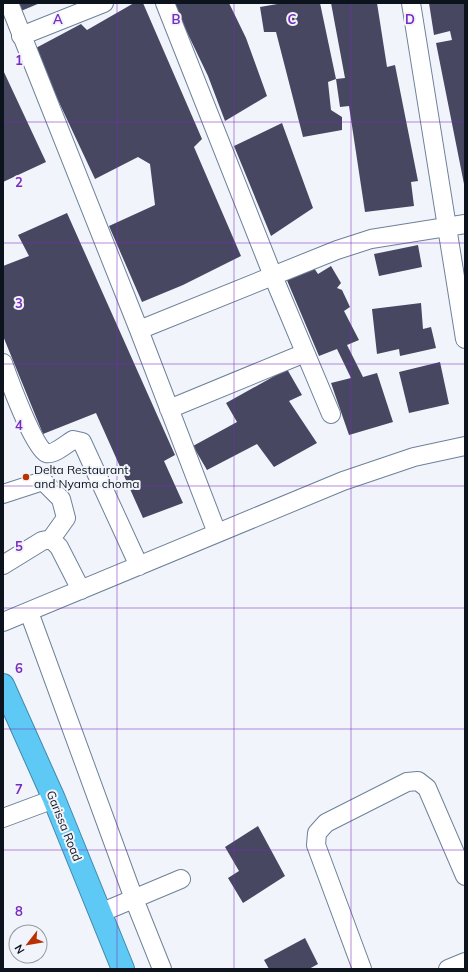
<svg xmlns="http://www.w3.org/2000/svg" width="468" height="972" font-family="Mulish,sans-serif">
<rect width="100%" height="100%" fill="#f1f5fb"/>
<path fill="#474762" d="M17,3h23l-19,8z
M134,3h9l59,136 -8,8 47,109 -58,29 -41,17 -33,-76 46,-21 -5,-41 -12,-7 -43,22 -61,-130 47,-25 6,6z
M173,3h56l17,35 21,58 -42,25 -17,-45z
M283,3h37l16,76 -8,3 3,28 11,7v13l-39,7 -27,-105h-12l-4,-25z
M331,3h46l10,64 8,-2 23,116 -7,1 3,24 -49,6 -16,-106 -9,1 -4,-28 9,-1z
M429,3h36v186l-29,-146 16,-3 -2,-9 -16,4z
M3,70l43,92 -43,20z
M282,123l31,85 -42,28 -37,-90z
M67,213l108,242 -11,6 19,42 -40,15 -47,-105 -53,21 -40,-98v-70l26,-10 -11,-21z
M418,245l4,22 -43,9 -5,-22z
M312,265l6,9 13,-8 10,17 -4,5 5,2 8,17 -6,4 15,29 -12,5 16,32 14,-4 16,49 -44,13 -18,-52 20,-5 -14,-29 -18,7 -33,-78z
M421,303l2,26 8,-2 5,21 -36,8 -1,-7 -22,5 -5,-45z
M440,362l9,42 -40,9 -10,-41z
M287,369l15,26 -13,6 28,42 -43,24 -17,-23 -50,26 -14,-24 44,-24 -11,-19z
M258,826l27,50 -42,27 -15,-25 11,-7 -14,-24z
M305,938l13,26 -9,5h-40l-5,-9z"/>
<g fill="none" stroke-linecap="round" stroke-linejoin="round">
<g stroke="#6e809a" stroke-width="20">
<path id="minor" d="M9,3l130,327 78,203
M165,3l108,273 58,138
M411,3l54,336
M21,36l83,-33
M139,330l198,-80 34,-11 94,-15
M3,363c5,14 32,88 43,90 8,2 20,-9 27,-13l9,2 57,124
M169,409l136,-56
M3,494l40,-13 18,18 5,19 -15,21
M3,565l39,-24 9,-2 8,8 22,43
M29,612l105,287 28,70
M3,622l340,-141 71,-24 51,-11
M3,818l51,-19
M100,913l81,-34
M362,969l-46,-124 1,-12 9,-10 81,-41 11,-1 9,7 38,88
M448,969l17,-7"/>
</g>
<g stroke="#4289aa" stroke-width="24">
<path id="highway" d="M3,685l51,114 69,170"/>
</g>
<use href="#minor" stroke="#fff" stroke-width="18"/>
<use href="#highway" stroke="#5fc9f6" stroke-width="22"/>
</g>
<path fill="none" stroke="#7b2cbf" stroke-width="1" stroke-opacity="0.55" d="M117,3v966M234,3v966M351,3v966M3,122h462M3,243h462M3,364h462M3,486h462M3,608h462M3,729h462M3,850h462"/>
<circle fill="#ba3104" stroke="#f1f5fb" stroke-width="1.5" cx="26" cy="477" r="4"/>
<g text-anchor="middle" stroke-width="4" stroke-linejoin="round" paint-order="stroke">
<g font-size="12" fill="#0c131d" stroke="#f1f5fb" text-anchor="start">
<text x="34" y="474">Delta Restaurant<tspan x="34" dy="14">and Nyama choma</tspan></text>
</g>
<g font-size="12" fill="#0c131d" stroke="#f1f5fb">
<text transform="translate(64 826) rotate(68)" y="4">Garissa Road</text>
</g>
</g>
<g font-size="13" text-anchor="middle" font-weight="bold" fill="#7b2cbf" stroke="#f1f5fb" stroke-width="4" stroke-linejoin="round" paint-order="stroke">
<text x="58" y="24">A</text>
<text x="176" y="24">B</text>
<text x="292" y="24">C</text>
<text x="410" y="24">D</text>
<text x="19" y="65">1</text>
<text x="19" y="187">2</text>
<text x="19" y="308">3</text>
<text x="19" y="430">4</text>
<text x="19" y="551">5</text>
<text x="19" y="673">6</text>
<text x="19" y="794">7</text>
<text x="19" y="916">8</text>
</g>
<rect width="468" height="972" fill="none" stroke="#0c131d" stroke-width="8"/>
<g transform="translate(28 944) rotate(239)"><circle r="19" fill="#f1f5fb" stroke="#959ba2"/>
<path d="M0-3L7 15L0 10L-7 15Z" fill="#ba3104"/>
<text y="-6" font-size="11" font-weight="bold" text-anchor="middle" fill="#0c131d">N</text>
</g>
</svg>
